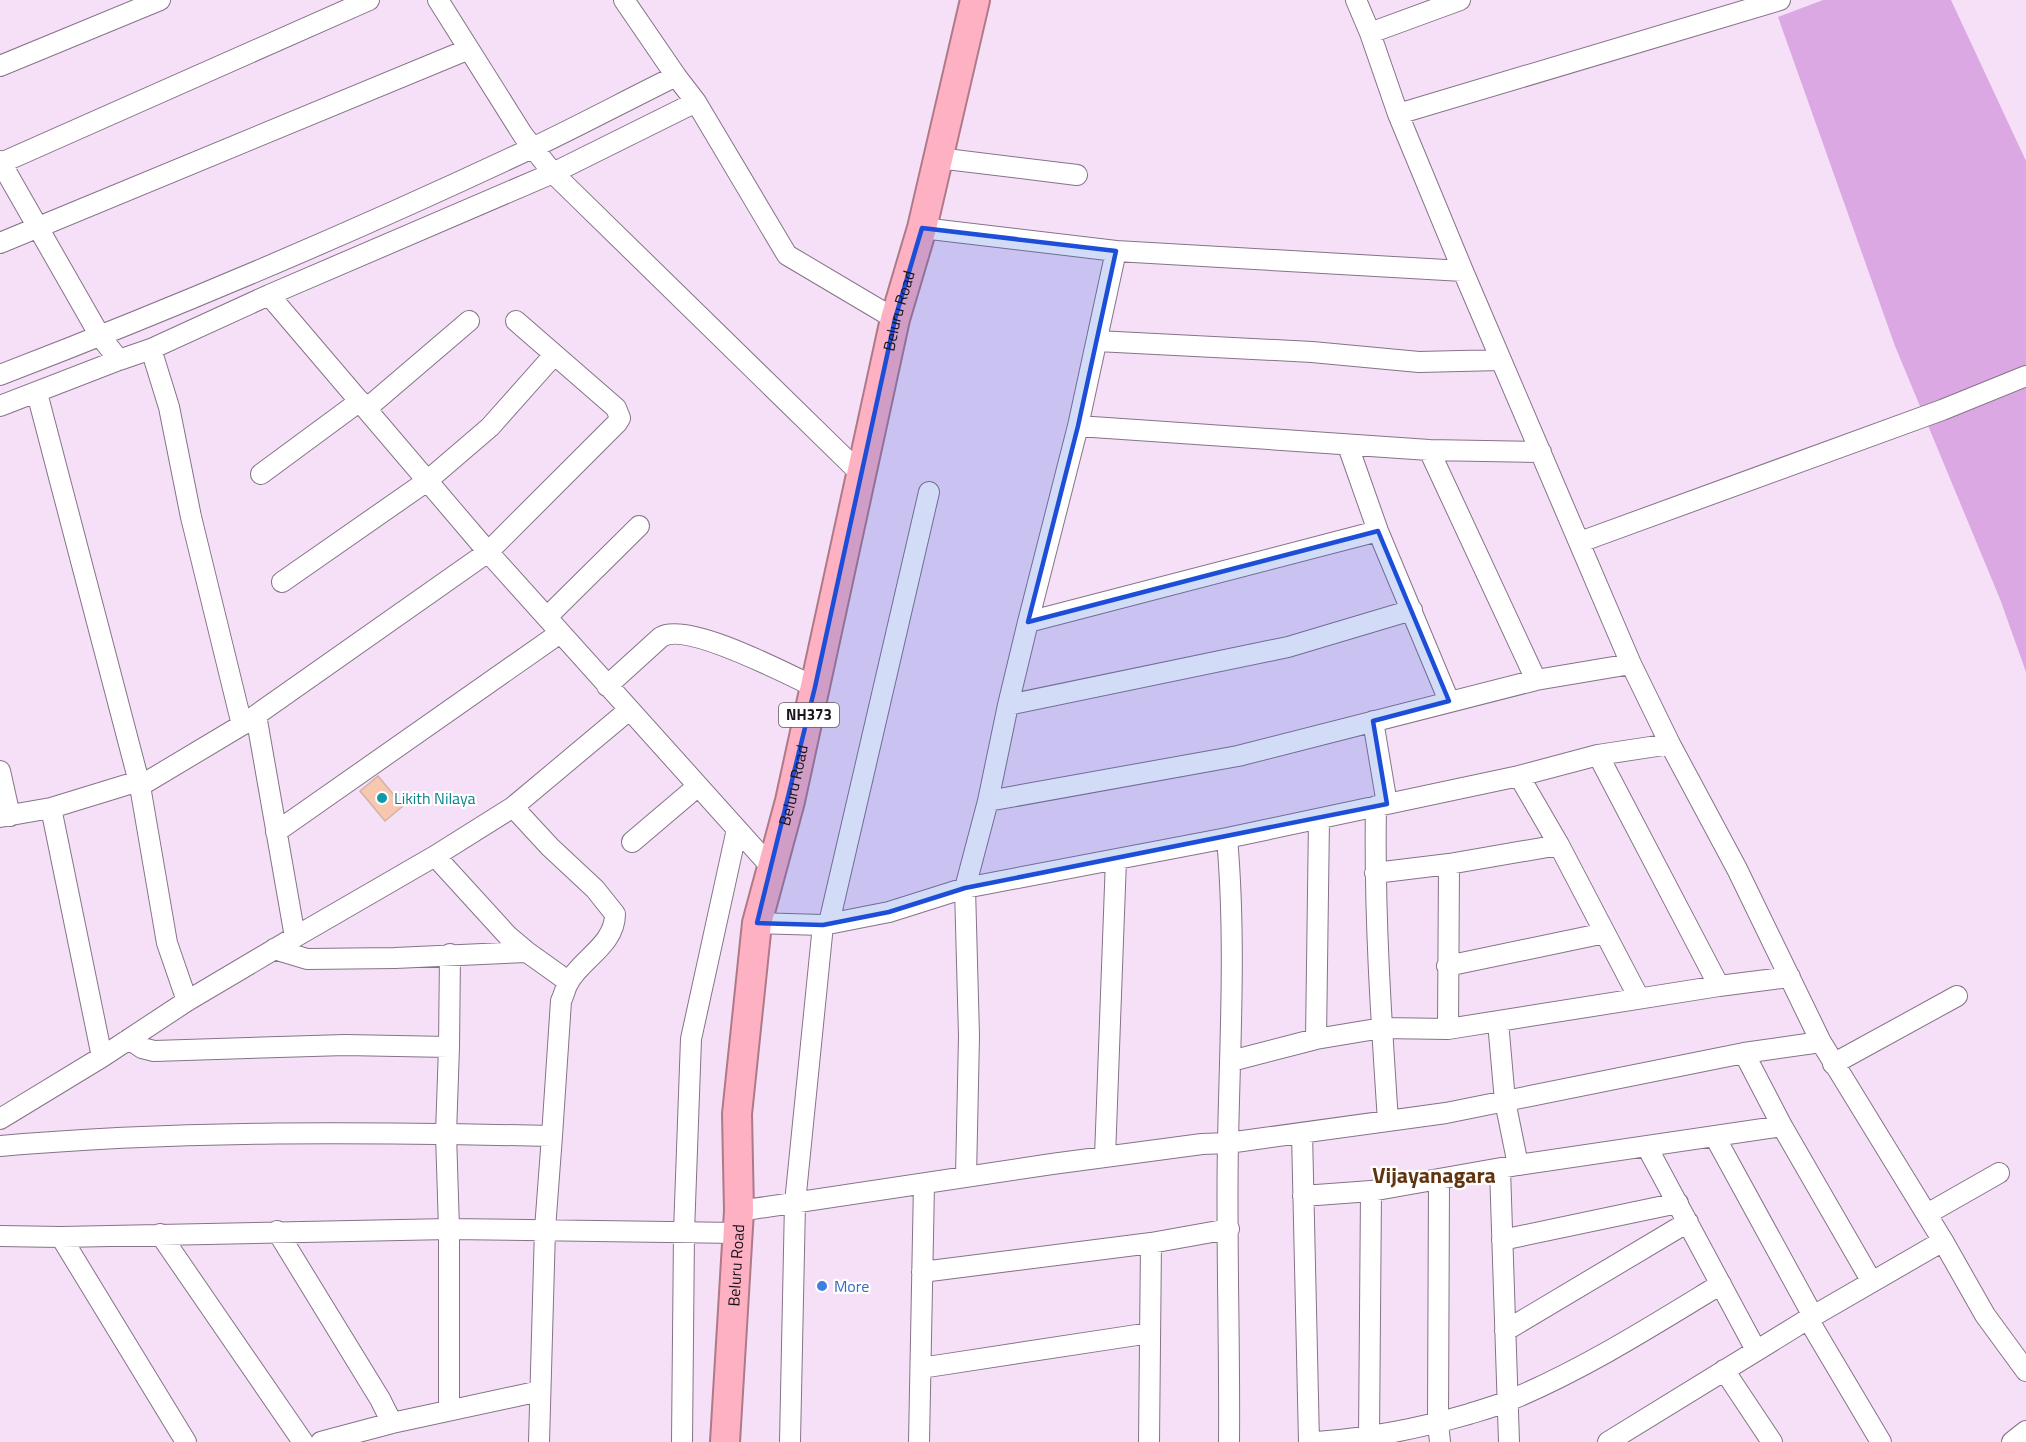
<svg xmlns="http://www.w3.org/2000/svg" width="2026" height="1442" font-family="'Titillium Web',sans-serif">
<rect width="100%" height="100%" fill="#f5e0f8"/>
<path fill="#dba8e3" d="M1823,0h128l75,161v511l-26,-73 -105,-253 -117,-329z"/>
<path fill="#f7c7b0" stroke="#d0b3a5" stroke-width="1.5" d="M378,776l25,30 -18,15 -25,-30z"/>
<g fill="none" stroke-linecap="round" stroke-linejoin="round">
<g stroke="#867388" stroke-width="22">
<path id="minor" d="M438,0l85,135 30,38 308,301
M624,0l52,76 20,26 91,153 108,64
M1356,0l14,33 28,81 65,157 168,393 39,80 67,125 84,173 122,199 -135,78 -200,123
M1370,33l90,-33
M0,66l160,-66
M1398,114l382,-114
M938,158l139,17
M0,161l100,175 19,24
M1,163l368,-163
M922,228l194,23 -38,175 -50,196 -20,83 -20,96 -23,87 4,148 -3,141
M0,243l469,-194
M1116,251l347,20
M269,295l219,257 284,316
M1097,341l215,11 107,10 82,-2
M151,349l18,58 22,110 51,208
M0,375c179,-69 356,-144 530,-226 49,-23 97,-49 146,-73
M37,393l103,393 27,157 20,58
M0,406l119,-46 32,-11 118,-54 284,-122 143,-71
M366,409l103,-88
M1078,426l351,24 107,230
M1348,446l30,85 71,170
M1429,450l112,2
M261,474l99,-73
M1580,542l362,-132 84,-34
M282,582l145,-101 63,-54 64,-72
M547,617l92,-91
M1028,622l350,-91
M607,686l54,-49c26,-16 126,37 154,50
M1008,705l280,-58 124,-37
M256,715l39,222 140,-81 78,-49 116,-97
M1373,721l14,83
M1598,755l121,231
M0,771l10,45
M1519,776l40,69 80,153
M140,786l102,-61 246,-173 129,-129 3,-5 -4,-10 -100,-87
M988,801l250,-45 298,-76 95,-16
M1376,806c-2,105 5,210 12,315
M513,807l37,40 45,42 20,25c0,31 -34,45 -47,69 -3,6 -4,12 -7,18l-9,135
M51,808l51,249
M0,817l51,-9 88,-27
M276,832l284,-199
M1227,838c9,101 3,203 1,304 -2,100 2,200 1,300
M632,842l66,-56
M435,856l73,80 19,16 42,30
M1375,873l74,-9 110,-19
M757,923l66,2 66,-13 76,-24 262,-50 292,-62 79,-21 72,-11
M829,923l100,-431
M274,949l33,10 88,-1 132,-6
M1447,966l158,-33
M1498,1022l7,79 13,64
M1448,1029l1,-165
M129,1039l13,9 12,3 191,-6 104,2
M1316,1039l3,-220
M1744,1053l38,73 90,156
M1231,1061l85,-22 66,-11 66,1 271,-43 71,-9
M1833,1064l124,-68
M0,1119l102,-62 85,-56 108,-64
M1302,1133l7,309
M1715,1137l98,179
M0,1146c183,-16 368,-14 552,-10l-7,93 -6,213
M1647,1147l109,203
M1105,1157l11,-298
M1500,1169l9,273
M1439,1180l-1,243 2,19
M1303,1196l68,-5 147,-26 264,-39
M739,1211l313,-47 150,-20 26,-1 218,-30 298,-60 77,-11
M1927,1214l72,-41
M277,1231l103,168 12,24
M160,1234l143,208
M0,1236l61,1 388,-8 289,4
M61,1237l125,205
M1502,1240l176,-37
M1943,1241l42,74 41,56
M922,1272l229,-29 78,-14
M1808,1319l73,123
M1505,1331l183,-109
M921,1368l229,-35
M1724,1370l48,72
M449,1410v-181l-3,-95 3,-87 1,-93
M1369,1438l2,-247
M321,1442l71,-19 148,-32
M682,1442l2,-210 7,-193 46,-210
M790,1442l5,-239 28,-278
M919,1442l5,-258
M1149,1442l2,-199
M1317,1442c53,-4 101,-13 152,-28 13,-4 27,-8 39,-13 75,-31 144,-75 213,-117
M2012,1442l14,-11"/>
</g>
<g stroke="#ae7a88" stroke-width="32">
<g id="highway">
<path id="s1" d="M725,1442l14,-231 -2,-97 20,-191 33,-122 105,-482 27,-91 53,-228"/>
</g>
</g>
<use href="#minor" stroke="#fff" stroke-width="20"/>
<use href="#highway" stroke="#fdb1c3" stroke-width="28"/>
</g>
<path fill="#1d4ed8" fill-opacity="0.2" stroke="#1d4ed8" stroke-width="4.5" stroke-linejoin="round" d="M922,228l194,23 -38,175 -50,196 350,-91 71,170 -76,20 14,83 -422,84 -76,24 -66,13 -66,-2 58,-236 80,-368z"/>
<circle fill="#0f9aa8" stroke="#fff" stroke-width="2" cx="382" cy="798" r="6"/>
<circle fill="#3f7fe0" stroke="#fff" stroke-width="2" cx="822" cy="1286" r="6"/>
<g text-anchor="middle" stroke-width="4.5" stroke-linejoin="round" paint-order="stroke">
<rect fill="#fff" stroke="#5f5a5f" stroke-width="1.5" x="779" y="703" width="60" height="24" rx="4.5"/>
<g font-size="15" font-weight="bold" fill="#1a131b">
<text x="809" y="720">NH373</text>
</g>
<g font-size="16" fill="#1a131b" stroke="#fff">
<text dy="6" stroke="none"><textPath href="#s1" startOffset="1149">Beluru Road</textPath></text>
<text dy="6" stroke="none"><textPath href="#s1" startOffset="663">Beluru Road</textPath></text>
<text dy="6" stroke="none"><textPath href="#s1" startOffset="177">Beluru Road</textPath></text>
</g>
<g font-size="16" fill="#0d838f" stroke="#fff" text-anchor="start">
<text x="394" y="804">Likith Nilaya</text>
</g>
<g font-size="16" fill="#366cbe" stroke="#fff" text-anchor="start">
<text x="834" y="1292">More</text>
</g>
<g font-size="22" font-weight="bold" fill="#613410" stroke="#fff">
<text x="1434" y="1183">Vijayanagara</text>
</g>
</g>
</svg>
